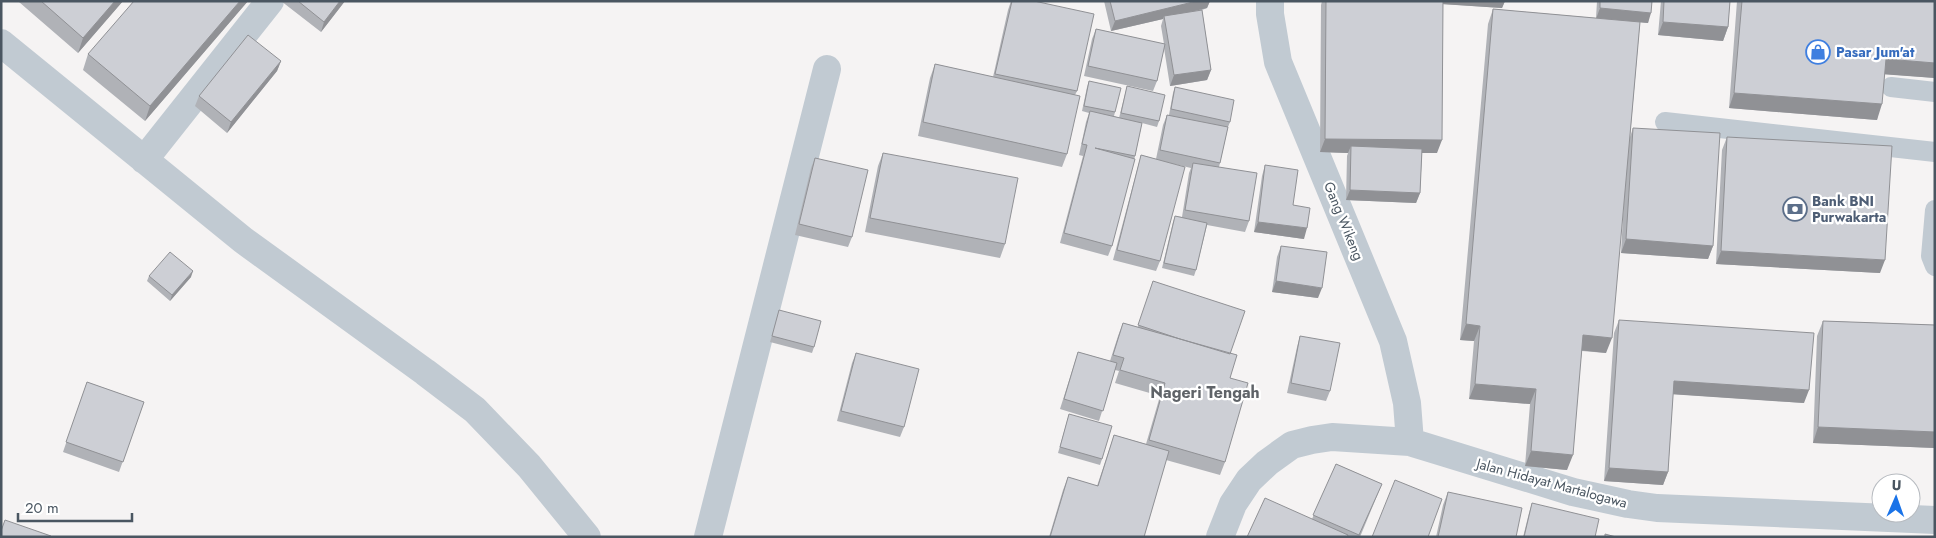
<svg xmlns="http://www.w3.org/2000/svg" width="1936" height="538" font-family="Jost,sans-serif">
<rect width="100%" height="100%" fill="#f5f3f3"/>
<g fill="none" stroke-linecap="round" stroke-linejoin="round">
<path stroke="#c1cad2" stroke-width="20" d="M1891,87l44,5
M1665,122l270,30
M1935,210l-4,46 4,10"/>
<path stroke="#c1cad2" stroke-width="28" d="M1270,1v13l8,48 115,279 14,62 3,39
M1,43l242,197 182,132 50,38 54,56 58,71
M144,160l126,-159
M708,537l119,-468
M1220,537l13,-33 16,-24 18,-17 25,-18 20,-5 20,-3 78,5 163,50 55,12 29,4 278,12"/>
</g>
<path fill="#b0b2b7" d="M19,1h104l-45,52 -59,-51z
M248,1l-103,120 -62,-51 5,-16z
M281,1h64l-24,31z
M1011,1h23l43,90 -2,4 -8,59 -5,13 -144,-31 12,-58 5,-14 58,13 15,-67z
M1104,1h106l-3,7 -5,2 9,60 -4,10 -37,6 -6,-38 -7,33 -4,10 -69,-15 8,-37 4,-10 68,15 -3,-18 2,-7 -52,12z
M1322,1h183l-3,7 -59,-4 -6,149h-15l-2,40 -4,10 -70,-3 1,-44 1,-3 -28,-1 1,-147z
M1597,1h55l-4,22 -8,-1 -10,115 3,-9 80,118 -5,13 -87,-6 3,-55 -18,155 -24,-2 -15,119 -42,-4 5,-62 -61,-5 5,-58 -14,-1 28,-316 5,-15 103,9z
M1661,1h69l-2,26 -5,14 -65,-6z
M1737,1h198v77l-50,-4 -8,46 -148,-12z
M281,61l-4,10 -50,62 -32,-27 4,-10z
M1089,81l26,31 -1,4 5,2 8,-32 32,35 -2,6 -15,-4 -7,33 -23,90 -4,10 -48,-13 23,-87 -4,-1 7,-33 3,-9 -7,-2 5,-24z
M1175,87l55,35 -2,5 -9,40 30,54 -4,11 -38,-7 -11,45 -2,6 -32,-8 11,-46 2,-6 7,1 7,-44 2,-5 -17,-4 -14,97 -4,10 -43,-11 25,-94 3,-11 15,4 7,-34 4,-10h2l4,-22z
M1727,137l153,136 -164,-9 6,-114z
M883,153l122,91 -5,14 -135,-26 13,-66z
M815,158l37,79 -4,10 -53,-12 16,-67z
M1265,165l28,40 11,34 -50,-7 8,-56z
M1281,246l37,52 -46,-6 5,-35z
M149,276l42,1 -21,24 -23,-20z
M1153,281l77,73v24l-5,84 -5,13 -54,-15 -22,77h-95l14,-47 5,-13 29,9 17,-51 32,9 14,-48 -45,-13 4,-12 -4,-1 -16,51 -39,-12 18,-57 32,9 8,-25 5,-13 15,4z
M779,310l35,37 -2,6 -42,-11z
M1619,320l185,83 -131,-9 -5,78 -5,13 -59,-4 10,-148z
M1823,321l112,4v123l-122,-5 4,-107z
M1300,336l30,55 -4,10 -39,-8 10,-46z
M856,353l48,74 -4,10 -63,-16 15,-58z
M87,382l57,20 -25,70 -56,-20z
M1069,414l33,45 -2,6 -42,-12z
M1336,464l46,20 -22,53h-113l65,-18z
M1448,492l68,45h-80l7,-32z
M1532,503l63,34h-72l6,-24z"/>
<path fill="#909195" d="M115,1h8l-45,52 5,-15z
M240,1h8l-103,120 5,-15z
M340,1h5l-24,31 3,-10z
M1197,1h13l-3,7 -42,10 -1,-2 -1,3 -52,12 4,-10z
M1425,1h80l-3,7 -77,-5z
M1600,8l51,5 -3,10 -52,-4z
M1663,22l65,5 -5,14 -65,-6z
M1886,59l49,4v15l-55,-4z
M281,61l-4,10 -50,62 4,-11z
M1211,70l-4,10 -37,6 4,-11z
M1734,93l148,11 -5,16 -148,-12z
M1325,139l117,1 -5,13h-86v-7l-3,7 -28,-1z
M1350,190l70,3 -4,10 -70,-3z
M1258,222l49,6 -3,11 -50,-7z
M1626,239l87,7 -5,13 -87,-6z
M1721,251l164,9 -5,13 -164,-9z
M193,271l-2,6 -21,24 2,-6z
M1276,281l46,7 -4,10 -46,-6z
M1466,324l14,2 -6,15 -14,-1z
M1583,335l29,3 -6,15 -28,-3z
M1674,381l135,9 -5,13 -135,-9z
M1475,384l61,5 -6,15 -61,-5z
M1818,427l117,5v16l-122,-5z
M1531,451l42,4 -6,15 -42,-4z
M1609,468l59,4 -5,13 -59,-4z"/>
<path fill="#cdcfd5" stroke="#909195" d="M41,1h74l-32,37z
M134,1h106l-90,105 -62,-52z
M298,1h42l-16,21z
M1012,1h22l60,13 -17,77 -82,-17z
M1110,1h87l-82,20z
M1326,1h117l-1,139 -117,-1z
M1600,1h52l-1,12 -51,-5z
M1664,1h66l-2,26 -65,-5z
M1742,1h193v62l-49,-4 -4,45 -148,-11z
M1493,9l147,13 -28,316 -29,-3 -10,120 -42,-4 5,-62 -61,-5 5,-58 -14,-2z
M1202,10l9,60 -37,5 -10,-59z
M1096,29l69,15 -8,37 -69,-15z
M248,35l33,26 -50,61 -32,-26z
M935,64l145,32 -13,58 -144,-32z
M1089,81l32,7 -6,24 -31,-6z
M1127,86l38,9 -6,26 -38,-8z
M1175,87l59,13 -4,22 -59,-13z
M1090,111l52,12 -7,33 -40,-8 40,11 -23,87 -48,-13 23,-88 -5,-1z
M1167,115l61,12 -8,36 -60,-13z
M1633,128l87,5 -7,113 -87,-7z
M1727,137l165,9 -7,114 -164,-9z
M1351,146l71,3 -2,44 -70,-3z
M883,153l135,25 -13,66 -135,-26z
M1141,155l44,12 -25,94 -43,-11z
M815,158l53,12 -16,67 -53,-13z
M1193,163l64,10 -8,48 -64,-11z
M1265,165l33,5 -5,35 17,3 -3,20 -49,-6z
M1175,216l32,7 -11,47 -32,-7z
M1281,246l46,6 -5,36 -46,-7z
M170,252l23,19 -21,24 -23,-19z
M1153,281l92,30 -15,43 -50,-15 -42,-14z
M779,310l42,11 -7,26 -42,-11z
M1619,320l195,13 -5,57 -135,-9 -6,91 -59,-4z
M1823,321l112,4v107l-117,-5z
M1123,323l114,32 -7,23 18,5 -23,79 -76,-22 16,-57 -45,-13 4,-12 -11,-3z
M1300,336l40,7 -10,48 -39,-8z
M1078,352l39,11 -14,48 -39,-12z
M856,353l63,16 -15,58 -63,-16z
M87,382l57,20 -21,60 -57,-20z
M1069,414l43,12 -10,33 -42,-12z
M1114,435l55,16 -25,86h-94l18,-60 30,9z
M1336,464l46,20 -23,51 -46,-20z
M1395,480l47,19 -14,38h-56z
M1448,492l74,16 -6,29h-78z
M1265,498l83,37 -1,2h-100z
M1532,503l67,16 -4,18h-71z
M5,520l46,16 -1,1h-49v-6z
M1605,534l11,3h-11z"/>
<defs>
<g id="shop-ring" transform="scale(1.25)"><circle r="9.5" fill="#fff" stroke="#3f7fe0" stroke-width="1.5"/><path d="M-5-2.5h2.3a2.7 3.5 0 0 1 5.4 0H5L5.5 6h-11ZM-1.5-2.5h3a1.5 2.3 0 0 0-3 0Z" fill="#3f7fe0"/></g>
<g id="bank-ring" transform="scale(1.25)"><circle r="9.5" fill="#fff" stroke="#5c6f8a" stroke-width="1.5"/><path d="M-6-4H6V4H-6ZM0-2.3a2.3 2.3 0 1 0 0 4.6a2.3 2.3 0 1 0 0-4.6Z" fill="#5c6f8a"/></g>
</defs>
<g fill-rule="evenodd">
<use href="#shop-ring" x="1818" y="52"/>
<use href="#bank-ring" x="1795" y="209"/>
</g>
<g text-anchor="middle" stroke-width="4.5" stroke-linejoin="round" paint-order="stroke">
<g font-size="14" font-weight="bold" fill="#366cbe" stroke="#fff" text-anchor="start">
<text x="1836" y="57">Pasar Jum'at</text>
</g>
<g font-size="14" font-weight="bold" fill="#4e5e75" stroke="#fff" text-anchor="start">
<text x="1812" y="206">Bank BNI<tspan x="1812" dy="16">Purwakarta</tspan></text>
</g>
<g font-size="14" fill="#4a5661" stroke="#fff">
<text transform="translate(1344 221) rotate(68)" y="5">Gang Wikeng</text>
<text transform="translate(1552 483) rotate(15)" y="5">Jalan Hidayat Martalogawa</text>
</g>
<g font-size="16" font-weight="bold" fill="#5f6368" stroke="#fff">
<text x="1205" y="398">Nageri Tengah</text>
</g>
</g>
<rect width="1936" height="538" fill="none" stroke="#4a5661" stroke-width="5"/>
<g transform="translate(1896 498) rotate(2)"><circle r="24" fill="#ffffff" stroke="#b7bbc0"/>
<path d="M0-4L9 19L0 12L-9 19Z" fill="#1a73e8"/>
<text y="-8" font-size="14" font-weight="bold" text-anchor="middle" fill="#4a5661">U</text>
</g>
<path d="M18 513v8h114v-8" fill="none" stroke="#4a5661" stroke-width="2.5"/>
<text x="25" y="513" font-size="15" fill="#4a5661" stroke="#ffffff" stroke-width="4" paint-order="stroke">20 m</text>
</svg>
